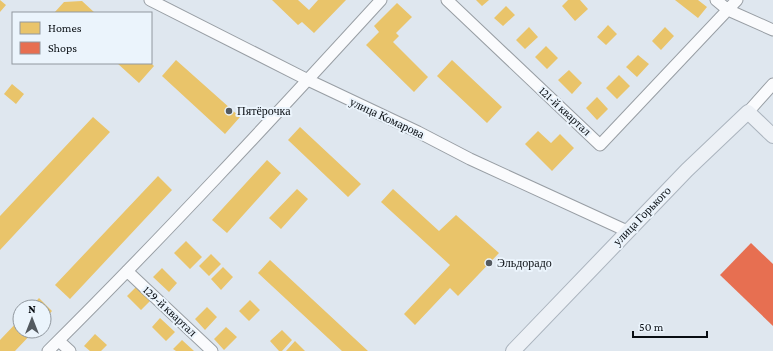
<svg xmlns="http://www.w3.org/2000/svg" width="773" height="351" font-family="'Crimson Pro',serif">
<rect width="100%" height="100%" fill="#dfe7ef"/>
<path fill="#e9c46a" d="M0,0l6,5 -6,7z
M272,0h26l11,10 9,-10h28l-32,33 -12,-11 -4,3z
M476,0h13l-7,6z
M568,0h12l8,9 -13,12 -13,-15z
M675,0h23l9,7 -9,11z
M82,1l13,12h-41l10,-11z
M397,3l15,14 -16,16 3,3 -6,6 35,35 -14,15 -48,-47 13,-13 -5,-6z
M506,6l9,9 -12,11 -9,-8z
M608,25l9,9 -11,11 -9,-8z
M529,27l9,10 -13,12 -9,-9z
M665,27l9,9 -13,14 -9,-9z
M546,46l12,12 -11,11 -12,-12z
M638,55l11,9 -12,13 -11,-10z
M176,60l64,57 -15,17 -63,-58z
M452,60l50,47 -15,16 -50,-47z
M117,63h34l3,3 -15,17z
M569,70l13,13 -10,11 -14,-14z
M619,75l11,11 -13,13 -11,-11z
M12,84l12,10 -8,10 -12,-10z
M597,97l11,12 -11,11 -11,-12z
M93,117l17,15 -110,118v-34z
M300,127l61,57 -13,13 -60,-57z
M538,131l13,12 9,-9 14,14 -22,23 -27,-27z
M267,160l14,13 -54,60 -15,-13z
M158,176l14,14 -102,109 -15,-14z
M297,189l11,10 -27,30 -12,-11z
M393,189l46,42 17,-16 43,38 -41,43 -8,-8 -35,37 -11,-11 46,-49 -69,-63z
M186,241l16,16 -12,12 -16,-16z
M211,254l10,10 -12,12 -10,-10z
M270,260l98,91h-26l-84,-78z
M223,267l10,10 -12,13 -10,-11z
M162,268l15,15 -8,9 -16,-15z
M136,287l14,14 -9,9 -14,-14z
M39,298l13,13 -8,9v-13h-13z
M250,300l10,10 -11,11 -10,-10z
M207,307l10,10 -12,13 -10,-11z
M160,318l15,14 -9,9 -14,-14z
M20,319v12h14l-19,20h-15v-11z
M226,327l11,10 -13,13 -10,-11z
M282,330l10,10 -10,11h-3l-9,-10z
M95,334l12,11 -6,6h-11l-6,-5z
M182,340l12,11h-18l-3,-2z
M295,341l10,10h-19z"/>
<path fill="#e76f51" d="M751,243l22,21v62l-53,-51z"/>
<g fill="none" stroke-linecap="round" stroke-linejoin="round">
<g stroke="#989ea4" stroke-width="13">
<path id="minor" d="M150,0l158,80 110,52 52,27 157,72
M447,0l153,145 137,-145
M716,0l12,10 45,20
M748,112l25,-28
M127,271l85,80
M59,341l11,10
M48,351c115,-114 224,-232 333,-351"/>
</g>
<g stroke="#abb4be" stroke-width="16">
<path id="major" d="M513,351l174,-181 61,-58 25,24"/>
</g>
<use href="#minor" stroke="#fafbfd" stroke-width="11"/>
<use href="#major" stroke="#edf1f6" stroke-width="14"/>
</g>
<g fill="#545a60" stroke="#ebf4fc" stroke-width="1.5">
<circle cx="229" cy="111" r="4"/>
<circle cx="489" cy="263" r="4"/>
</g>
<g text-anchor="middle" stroke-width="4" stroke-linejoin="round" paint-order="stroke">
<g font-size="12" fill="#090e13" stroke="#ebf4fc" text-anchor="start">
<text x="237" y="115">Пятёрочка</text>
<text x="497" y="267">Эльдорадо</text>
</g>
<g font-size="12" fill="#090e13" stroke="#ebf4fc">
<text transform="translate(565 111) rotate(43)" y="4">121-й квартал</text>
<text transform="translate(387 118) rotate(25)" y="4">улица Комарова</text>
<text transform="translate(642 216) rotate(-46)" y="4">улица Горького</text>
<text transform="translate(170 311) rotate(43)" y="4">129-й квартал</text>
</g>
</g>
<rect x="12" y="12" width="140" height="52" fill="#ebf4fc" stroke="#91989f"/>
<rect x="20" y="22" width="20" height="12" fill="#e9c46a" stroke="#91989f"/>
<text x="48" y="32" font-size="12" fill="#090e13">Homes</text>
<rect x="20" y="42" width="20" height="12" fill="#e76f51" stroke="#91989f"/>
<text x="48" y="52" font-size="12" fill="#090e13">Shops</text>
<g transform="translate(32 319)"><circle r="19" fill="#ebf4fc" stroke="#91989f"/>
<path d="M0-3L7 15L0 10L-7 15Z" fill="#545a60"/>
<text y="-6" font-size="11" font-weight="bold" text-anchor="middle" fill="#090e13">N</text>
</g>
<path d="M633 331v6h74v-6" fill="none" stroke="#090e13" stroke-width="2"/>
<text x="639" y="331" font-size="12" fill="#090e13" stroke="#ebf4fc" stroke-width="3" paint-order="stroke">50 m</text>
</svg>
